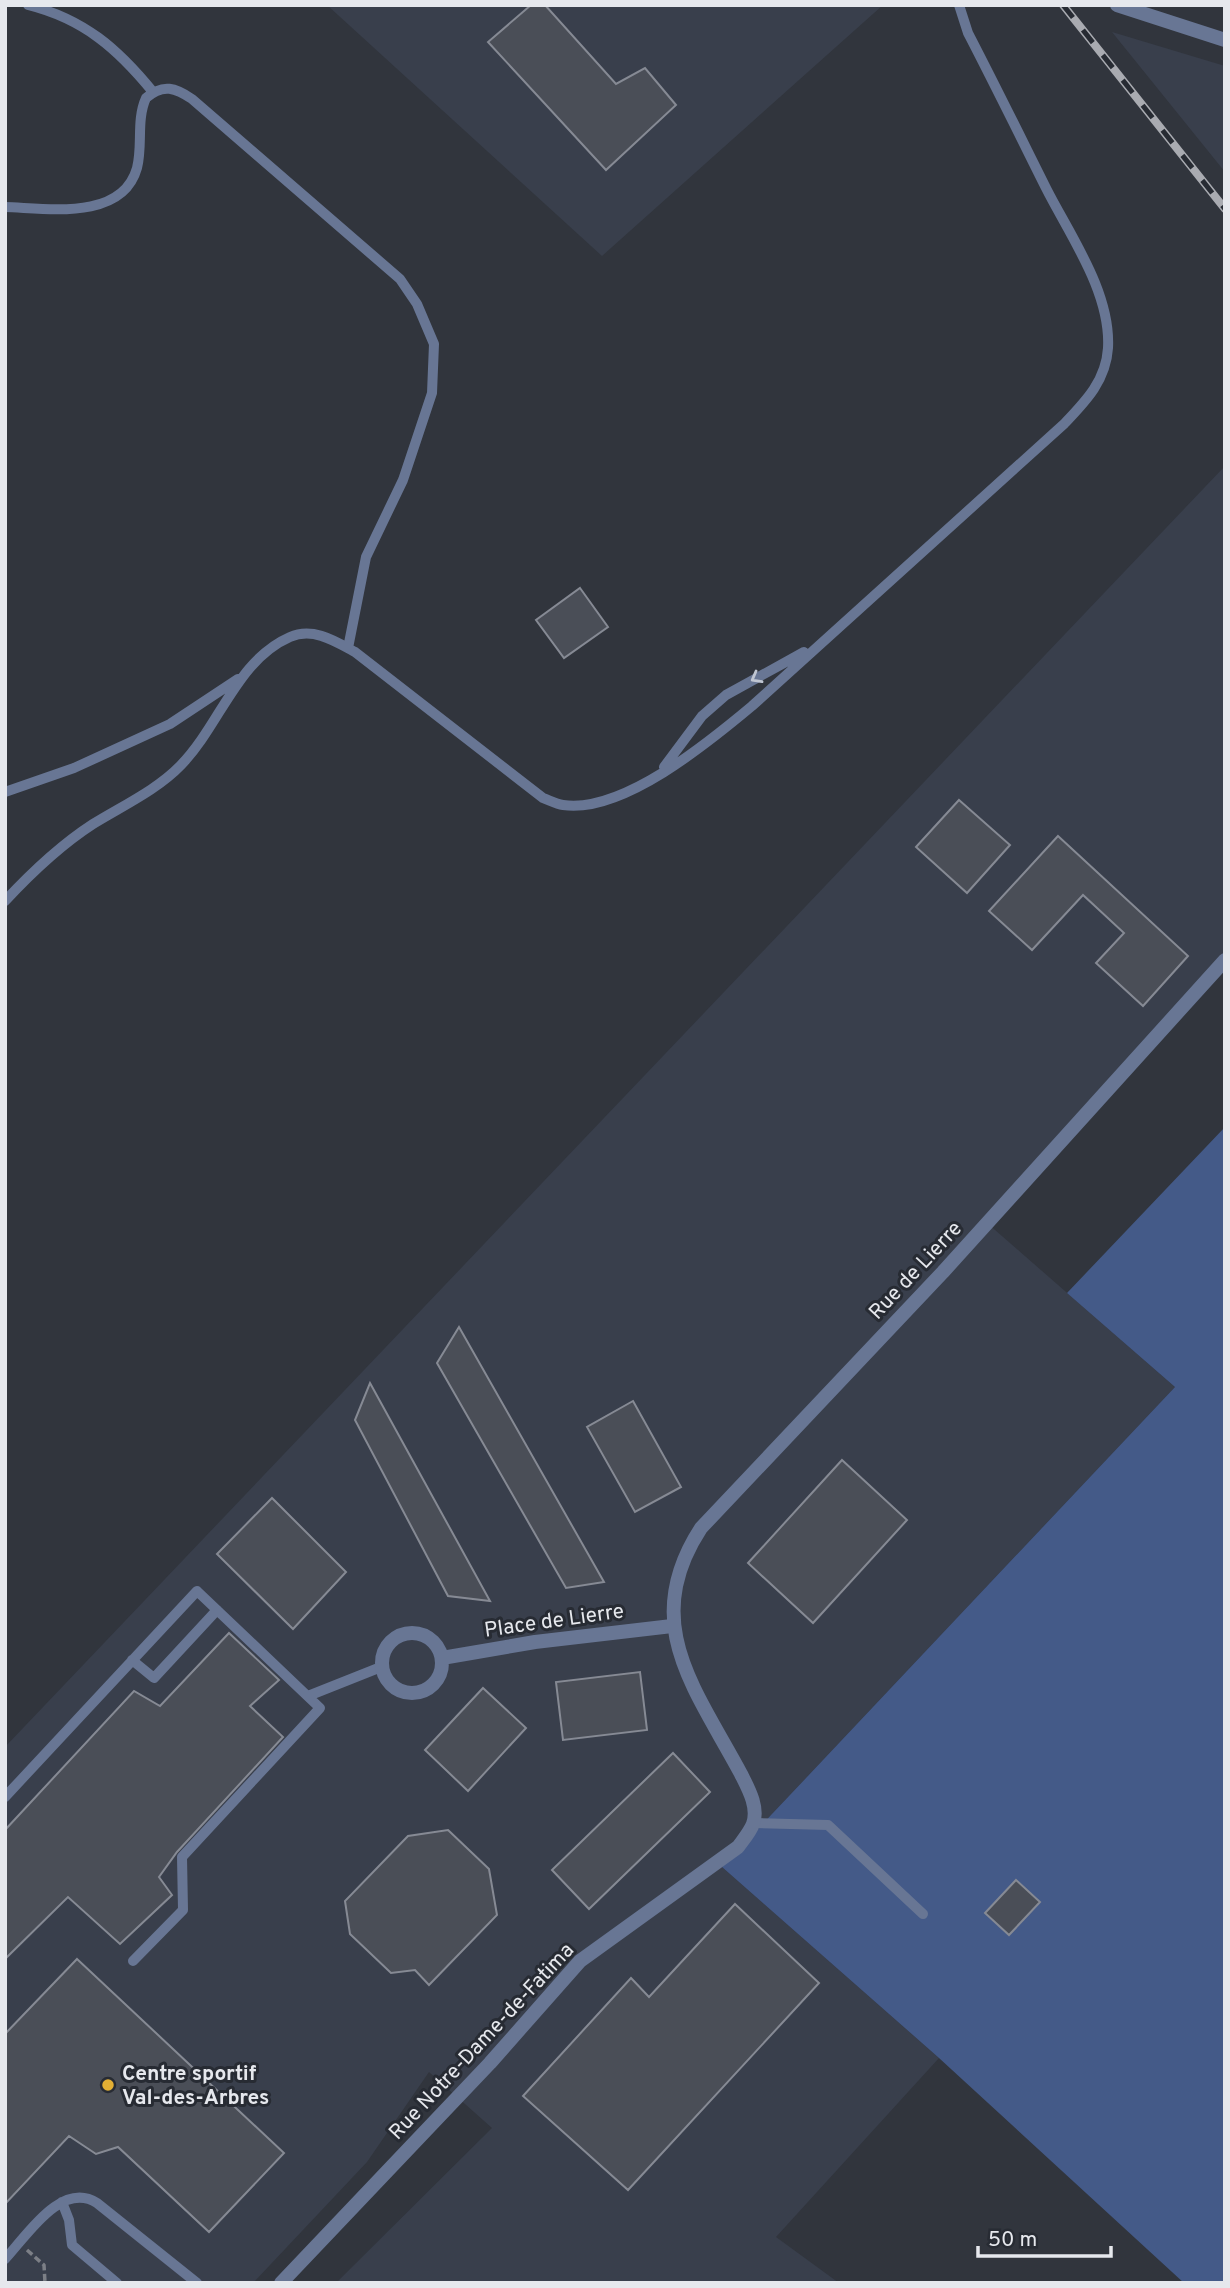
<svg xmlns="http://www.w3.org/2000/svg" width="1230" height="2288" font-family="Overpass,sans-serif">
<rect width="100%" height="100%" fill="#31353d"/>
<path fill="#393f4c" d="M327,5h556l-281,251z
M1112,32l113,34v106z
M1225,466v502l-238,255 188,164 -453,480 217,191 -163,179 63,46h-503l156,-155 -63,-56 -62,90 -114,121h-248v-536z"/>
<path fill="#445a88" d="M1225,1127v1156h-41l-245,-225 -217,-191 453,-480 -108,-94z"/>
<path fill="#4a4e57" stroke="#868a94" stroke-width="2" d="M531,5h14l71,79 29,-16 31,37 -70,65 -118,-128z
M580,588l28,39 -44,31 -28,-38z
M959,800l51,45 -43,48 -51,-46z
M1058,836l130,120 -45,50 -47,-43 28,-30 -41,-38 -51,55 -43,-39z
M459,1327l145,255 -38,6 -129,-225z
M370,1383l120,218 -42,-5 -93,-176z
M633,1401l48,86 -46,25 -48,-85z
M842,1460l65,60 -94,103 -65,-60z
M272,1498l74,74 -53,57 -76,-75z
M229,1633l50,47 -29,26 33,31 -106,115 -18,25 13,18 -52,49 -52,-47 -63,62v-129l129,-139 26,15z
M640,1672l7,58 -84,10 -7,-58z
M483,1688l43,40 -58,63 -43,-41z
M673,1753l37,39 -121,117 -37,-39z
M448,1830l41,39 8,46 -68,70 -14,-15 -24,3 -41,-39 -5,-33 63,-65z
M1016,1880l24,22 -31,33 -24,-22z
M735,1904l84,79 -191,207 -105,-94 108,-118 18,19z
M77,1959l207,194 -75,79 -91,-85 -22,7 -27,-18 -64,68v-170z"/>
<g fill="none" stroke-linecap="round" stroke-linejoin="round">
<path stroke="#7c7f86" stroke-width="3.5" stroke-dasharray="7 3.5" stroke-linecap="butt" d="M27,2250l17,15 1,18"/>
<path stroke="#687694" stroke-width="10" d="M28,5c56,14 90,44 125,87
M5,207c39,1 117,15 132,-39 6,-23 -1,-48 9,-70 17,-15 30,-10 46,1l208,180 17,25 17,40 -2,49 -29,87 -37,77 -18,91
M664,767l38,-51 24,-21 78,-43
M5,792l69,-24 96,-44 68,-45
M5,901c27,-29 54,-55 88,-77 29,-18 64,-34 88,-59 39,-40 56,-105 109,-128 23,-10 45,4 65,15l188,146c6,2 13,6 20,7 59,9 146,-63 189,-99l312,-282c21,-22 42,-43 44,-76 3,-55 -37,-111 -61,-158 -26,-52 -52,-105 -79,-157l-9,-28
M132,1660l22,18 63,-68
M308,1696l73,-29
M5,1797l192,-206 123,117 -138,149 1,53 -50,51
M754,1823l74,2 95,89
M62,2202l7,18 3,25 45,38
M5,2259c21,-22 56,-79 92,-56l100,80"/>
<path stroke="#687694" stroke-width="14" d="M1117,5l108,35
M382 1663a30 30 0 1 1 60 0a30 30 0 1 1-60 0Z
M442,1658l93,-16 137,-16
M281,2283l209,-220 90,-102 158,-114c5,-7 12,-15 15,-23 6,-17 -5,-36 -12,-50 -46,-86 -102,-151 -40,-246l242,-256 282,-312"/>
<g stroke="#a9abb1" stroke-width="8">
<path id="rail" d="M1063,5l162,204"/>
</g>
<use href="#rail" stroke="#272b33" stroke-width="5" stroke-dasharray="16" stroke-linecap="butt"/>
</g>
<defs><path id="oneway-chevron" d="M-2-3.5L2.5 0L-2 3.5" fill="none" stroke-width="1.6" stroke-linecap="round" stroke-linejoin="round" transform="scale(1.75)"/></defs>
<use stroke="#c0c6d2" href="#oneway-chevron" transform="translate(756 678) rotate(151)"/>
<circle fill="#e2af34" stroke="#272b33" stroke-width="2.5" cx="108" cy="2085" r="7"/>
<g text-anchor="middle" stroke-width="6" stroke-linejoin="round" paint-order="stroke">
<g font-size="21" fill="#e6e8ed" stroke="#272b33">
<text transform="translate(915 1270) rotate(-47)" y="7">Rue de Lierre</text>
<text transform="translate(554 1620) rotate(-8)" y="7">Place de Lierre</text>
<text transform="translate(481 2041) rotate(-47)" y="7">Rue Notre-Dame-de-Fatima</text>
</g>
<g font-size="21" font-weight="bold" fill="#e6e8ed" stroke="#272b33" text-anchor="start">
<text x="122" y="2080">Centre sportif<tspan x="122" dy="24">Val-des-Arbres</tspan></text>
</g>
</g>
<rect width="1230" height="2288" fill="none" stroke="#e6e8ed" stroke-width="14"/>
<path d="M978 2246v10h133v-10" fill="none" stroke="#e6e8ed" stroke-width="3.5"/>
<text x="988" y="2246" font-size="21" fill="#e6e8ed" stroke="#272b33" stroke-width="5" paint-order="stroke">50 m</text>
</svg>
